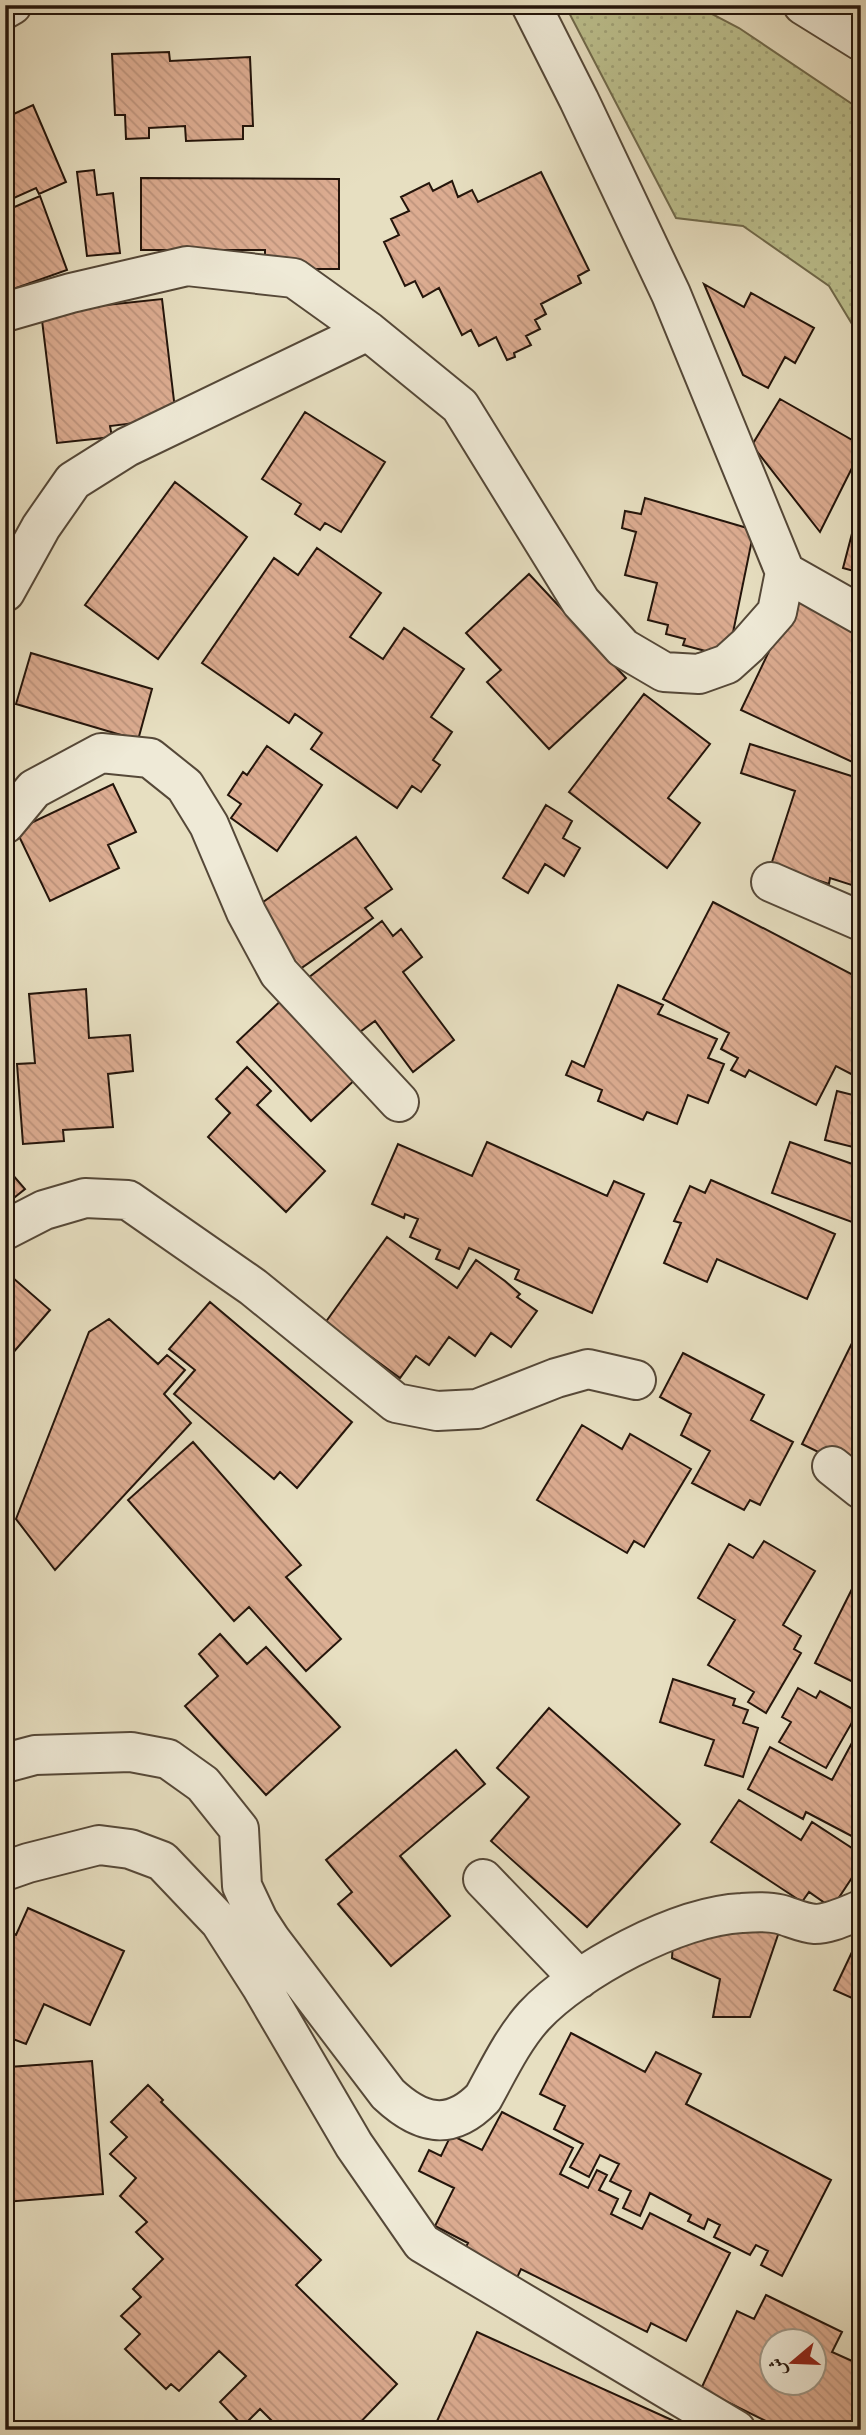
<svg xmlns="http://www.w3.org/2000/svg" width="866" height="2435" font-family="Alegreya,Amiri,serif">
<defs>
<pattern id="grass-dots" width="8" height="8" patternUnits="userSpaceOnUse" patternTransform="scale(1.75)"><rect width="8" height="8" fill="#bcc08e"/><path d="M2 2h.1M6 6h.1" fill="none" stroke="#a1a479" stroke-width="1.8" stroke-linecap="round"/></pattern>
<pattern id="building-back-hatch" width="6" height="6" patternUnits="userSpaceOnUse" patternTransform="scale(1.75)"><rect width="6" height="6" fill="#dcac91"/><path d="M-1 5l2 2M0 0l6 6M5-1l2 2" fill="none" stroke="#bd937c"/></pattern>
</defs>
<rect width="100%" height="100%" fill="#e7dfc1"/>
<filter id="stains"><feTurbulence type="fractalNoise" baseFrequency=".00286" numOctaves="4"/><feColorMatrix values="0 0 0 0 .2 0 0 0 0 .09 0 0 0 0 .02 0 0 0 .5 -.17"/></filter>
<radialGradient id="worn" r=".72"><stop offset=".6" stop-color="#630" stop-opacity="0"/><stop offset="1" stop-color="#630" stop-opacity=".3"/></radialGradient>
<path fill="url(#grass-dots)" stroke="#706a4c" stroke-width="2" d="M565,5h130l44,23 122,82v229l-32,-53 -86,-60 -67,-8z"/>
<path fill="url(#building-back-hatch)" stroke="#24150b" stroke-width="2" fill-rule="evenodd" d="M169,52l1,9 80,-4 3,69h-10v13l-57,2 -1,-15 -36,2v10l-23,1 -1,-24h-10l-3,-61z
M33,105l33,77 -27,12 -3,-6 -31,14v-84z
M94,170l3,25 16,-2 7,60 -33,3 -10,-84z
M541,172l48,98 -11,6 3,7 -40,21 5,10 -11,6 5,9 -14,7 5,9 -17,8 1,4 -8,3 -11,-23 -17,9 -8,-16 -9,5 -23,-47 -16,9 -8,-16 -10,5 -21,-44 15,-7 -8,-16 18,-8 -8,-14 28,-14 4,8 19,-10 6,16 14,-7 6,12z
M141,178l198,1v90h-44l-30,-9v-10h-124z
M40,196l27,74 -62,22v-81z
M704,284l40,23 7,-14 63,35 -19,35 -10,-6 -17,31 -25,-13z
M162,299l14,119 -66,8 2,11 -55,6 -16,-131z
M780,399l81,46v5l-41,82 -68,-87z
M305,412l80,50 -44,70 -16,-9 -5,7 -25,-16 6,-10 -39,-25z
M175,482l72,55 -89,122 -73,-54z
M645,498l109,32 -26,127 -45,-12 2,-6 -19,-5 2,-9 -20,-5 9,-37 -32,-8 11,-43 -14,-4 3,-17 16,3z
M861,499v74l-18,-5z
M317,548l64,45 -31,44 33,22 21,-31 60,41 -33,48 21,15 -19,28 7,5 -19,27 -9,-6 -15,22 -86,-59 11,-16 -27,-19 -6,9 -87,-60 72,-105 24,17z
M529,574l97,104 -77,71 -62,-67 14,-12 -35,-37z
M798,600l63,30v136l-120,-56 41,-86z
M31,653l121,36 -14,51 -122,-36z
M644,694l66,50 -42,54 32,25 -33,45 -98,-76z
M750,744l111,35v109l-31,-10 -1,6 -58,-19 24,-74 -54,-18z
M267,746l55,39 -45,66 -46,-33 10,-14 -13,-9 15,-23 4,3z
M113,784l23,48 -28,13 11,23 -69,33 -34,-71z
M546,805l26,16 -9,17 17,10 -16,28 -19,-12 -17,29 -25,-15z
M356,837l36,52 -27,19 8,10 -73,51 -44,-62z
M713,902l148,77 -2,99 -23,-12 -20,39 -67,-35 -4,7 -14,-7 7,-12 -17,-9 8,-16 -66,-34z
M382,921l11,15 8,-7 21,28 -19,15 51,68 -41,32 -38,-51 -22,16 -45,-59z
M618,985l45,20 -5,9 59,25 -9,19 16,6 -16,39 -20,-8 -11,29 -30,-12 -4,8 -45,-19 4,-11 -36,-15 6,-14 12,6z
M86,989l3,49 41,-3 3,36 -25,3 5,53 -50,3 1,11 -41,3 -6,-80 18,-1 -6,-69z
M287,995l74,79 -50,47 -74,-79z
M247,1067l24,24 -14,14 68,66 -39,41 -78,-75 22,-24 -14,-14z
M837,1091l24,6v52l-36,-9z
M487,1142l120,54 7,-15 30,13 -52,119 -77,-34 4,-9 -50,-22 -10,21 -23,-10 4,-9 -30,-13 8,-18 -13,-5 -1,4 -32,-14 26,-60 74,32z
M790,1142l71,25v32l-9,23 -80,-29z
M5,1166l20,23 -20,16z
M711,1180l124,54 -28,65 -90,-40 -10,23 -43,-19 17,-40 -7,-2 16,-35 15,7z
M387,1237l70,51 19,-28 29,21 15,13 -3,3 20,14 -26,36 -20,-14 -16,23 -26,-19 -20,28 -13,-9 -16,22 -75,-55z
M5,1271l45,39 -45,52z
M210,1302l142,120 -55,66 -17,-16 -6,7 -100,-85 21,-24 -26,-21z
M109,1319l49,45 9,-9 18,15 -21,24 27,29 -136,147 -39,-51 73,-187z
M854,1339l7,3v131l-59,-29z
M683,1353l81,42 -13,25 42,22 -33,63 -10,-5 -6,10 -52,-27 18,-32 -29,-16 10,-21 -31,-17z
M582,1425l40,24 8,-15 61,35 -47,78 -10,-6 -7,12 -90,-53z
M193,1442l108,123 -15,12 55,62 -35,32 -57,-64 -15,14 -106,-121z
M764,1541l51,30 -32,54 18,11 -7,13 7,4 -35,60 -18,-11 6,-10 -46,-27 27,-45 -37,-22 31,-54 24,14z
M856,1581l5,3v102l-46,-23z
M220,1634l27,30 19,-17 74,80 -74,68 -81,-89 33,-30 -19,-22z
M673,1679l62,20 -2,6 15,5 -5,13 15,5 -15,49 -38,-12 9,-25 -54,-18z
M798,1688l18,10 4,-7 38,21 -32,56 -47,-26 12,-20 -9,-5z
M549,1708l131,116 -93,103 -96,-86 38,-44 -32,-29z
M861,1726v115l-55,-29 -3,7 -55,-30 22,-42 62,33z
M456,1750l29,34 -85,72 50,60 -59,50 -53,-62 14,-12 -26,-32z
M739,1800l62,40 11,-18 49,32v10l-29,44 -23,-16 -7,10 -91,-60z
M28,1908l96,43 -34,74 -46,-21 -18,40 -13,-5 -8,18v-127l11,5z
M765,1919l15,10 -30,88h-37l7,-38 -48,-21 1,-16z
M861,1933v69l-27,-12z
M571,2033l74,39 11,-20 45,22 -15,30 145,76 -49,96 -21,-11 7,-14 -12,-6 -6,10 -36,-18 6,-12 -12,-6 -4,10 -16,-8 3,-6 -41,-22 -10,23 -17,-8 8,-17 -21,-10 9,-17 -19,-9 -11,22 -19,-10 13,-23 -29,-15 11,-23 -25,-12z
M92,2061l11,133 -98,8v-118h5l-1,-17z
M148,2085l15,15 -2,2 160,158 -25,25 101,99 -44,46h-72l-21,-21 -17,17 -23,-24 26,-26 -27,-25 -40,40 -8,-7 -5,5 -41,-40 15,-15 -19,-18 20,-19 -8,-8 30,-30 -27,-27 11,-10 -27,-26 16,-18 -26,-24 17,-17 -16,-15z
M502,2112l71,36 -13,26 28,14 9,-18 10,5 -8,15 19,9 -7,15 31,15 8,-16 80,40 -44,88 -35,-18 -4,9 -126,-63 -6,13 -53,-27 6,-12 -33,-17 19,-38 -35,-17 10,-21 12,6 10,-21 31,15z
M766,2295l76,37 -10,20 29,13v65h-77l-83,-41 36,-78 17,8zM772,2340h42v42h-42z
M477,2332l217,98h-261z"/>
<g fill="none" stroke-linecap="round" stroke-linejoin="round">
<g stroke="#554838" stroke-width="42">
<path id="minor" d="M531,5l48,95 92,194 114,278 76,43
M803,5l58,36
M5,9l7,-4
M5,312l66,-19 116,-27 107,12 74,53 92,75 121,196 42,46 41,24 35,2 28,-10 21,-19 29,-33 8,-40
M5,592l36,-65 32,-46 54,-34 241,-116
M5,824l29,-35 67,-36 49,5 35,28 24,39 37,87 33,61 120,129
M771,882l90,39
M5,1230l39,-20 41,-12 43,2 125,87 143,116 41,8 40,-2 79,-31 32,-9 48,11
M832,1466l29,23
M5,1763l30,-8 96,-3 37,7 35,25 36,45 3,57 16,34 13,20 117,154c32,30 62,38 95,4 15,-27 30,-59 51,-82 43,-46 144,-100 208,-103 12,-1 25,-2 37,1 12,3 23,9 36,10 15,0 32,-9 46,-14
M5,1871l23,-8 71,-18 31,4 32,12 58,61 41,64 93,159 68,98 314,187
M483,1879l96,100"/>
</g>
<use href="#minor" stroke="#efead7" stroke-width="38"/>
</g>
<rect width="866" height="2435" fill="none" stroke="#e7dfc1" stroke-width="28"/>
<rect x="7" y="7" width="852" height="2421" fill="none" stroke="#24150b" stroke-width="3.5"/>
<rect x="14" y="14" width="838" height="2407" fill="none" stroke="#24150b" stroke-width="2"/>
<g transform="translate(793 2362) rotate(251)"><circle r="33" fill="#efead7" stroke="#9e9585" stroke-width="2"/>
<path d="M0-5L12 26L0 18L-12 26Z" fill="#8f2418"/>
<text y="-10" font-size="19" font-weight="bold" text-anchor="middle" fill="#24150b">ش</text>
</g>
<rect width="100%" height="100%" filter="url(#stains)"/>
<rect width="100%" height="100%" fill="url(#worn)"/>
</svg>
